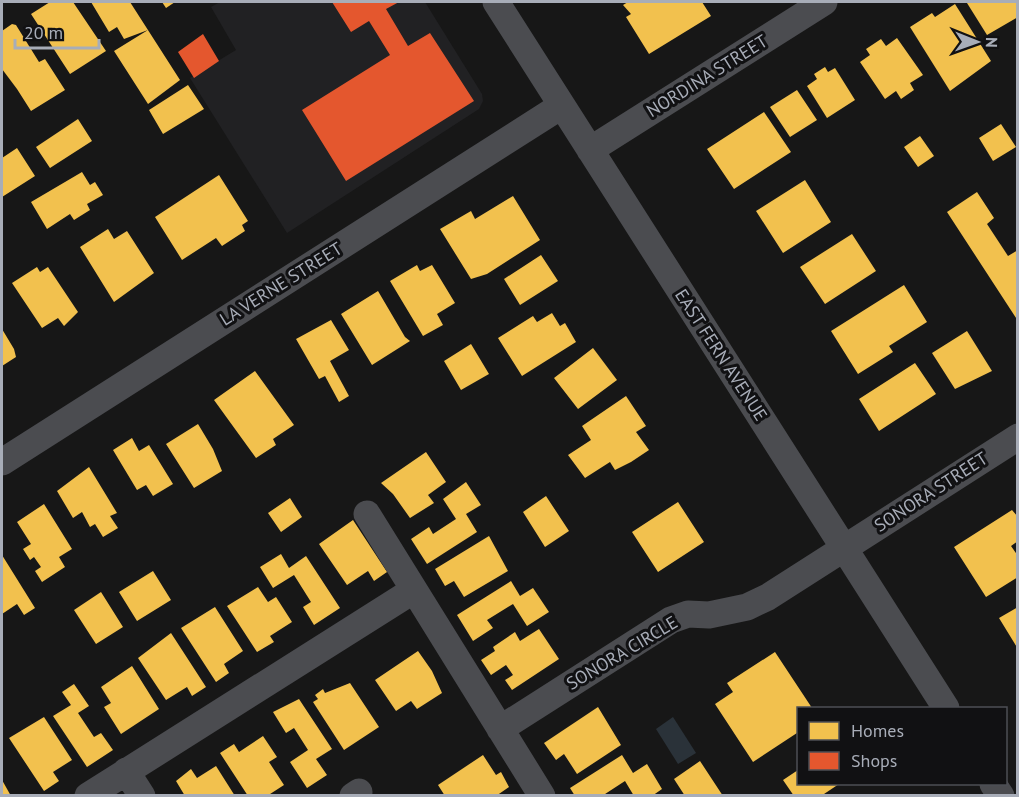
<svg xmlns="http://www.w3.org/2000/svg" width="1019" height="797" font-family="'PT Sans',sans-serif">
<rect width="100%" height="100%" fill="#171717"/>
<path fill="#212123" d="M220,2h205l57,92 1,7 -4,8 -192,124 -97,-155 46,-28 -25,-43z"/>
<path fill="#2a3239" d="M673,717l23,36 -18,11 -22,-35z"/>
<path fill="#f2c14e" d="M50,2h23l33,49 -36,23 -39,-60z
M91,2h39l50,78 -32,24 -34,-53 34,-21 -24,9 -7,-12 -8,5z
M162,2h13l-9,6z
M628,2h74l9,14 -62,38 -23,-37 5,-3 -8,-9z
M969,2h49v15l-31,18 -20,-32z
M955,4l36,57 -41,30 -40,-64 22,-14 3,4z
M12,24l4,1 23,37 6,-3 20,31 -34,21 -14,-22 -15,-20v-38z
M897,38l26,37 -13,8 4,7 -13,9 -5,-8 -11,8 -25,-37 10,-7 -4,-6 15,-10 5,7z
M825,67l3,5 7,-4 20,32 -28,18 -20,-32 10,-7 -3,-5z
M188,85l16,24 -41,25 -14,-24z
M797,90l20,30 -27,17 -20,-30z
M764,112l27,40 -57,37 -27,-40z
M78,119l14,22 -42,27 -14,-21z
M1001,124l15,23 -23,14 -14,-23z
M920,136l14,20 -16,11 -14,-20z
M17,148l18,28 -33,21v-39z
M82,172l8,13 5,-3 8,13 -16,9 3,6 -16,10 -4,-6 -23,15 -16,-27z
M219,175l29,46 -6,4 3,6 -23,15 -6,-8 -34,22 -27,-43z
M805,180l26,42 -48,31 -27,-42z
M977,192l17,26 -7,6 21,32 10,-6v71l-71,-109z
M513,196l27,44 -53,34 -16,5 -31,-50 31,-18 4,8z
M108,229l6,10 13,-8 27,42 -40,29 -34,-55z
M852,234l24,37 -51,33 -25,-37z
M541,255l17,26 -38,24 -16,-26z
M417,265l3,6 12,-6 23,38 -18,11 6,11 -20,11 -33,-55z
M37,267l3,5 8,-5 30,45 -14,14 -6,-8 -16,10 -30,-45z
M904,285l23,37 -38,24 4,6 -35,22 -27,-43z
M378,291l27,46 5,4 -38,24 -31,-51z
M552,313l8,13 5,-3 11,19 -54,34 -24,-38 35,-22 4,6z
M331,320l18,30 -19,11 19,35 -10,6 -14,-26 -6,3 -23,-40z
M2,329l12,20 2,8 -14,9z
M967,331l25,40 -37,18 -23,-36z
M471,344l18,30 -28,16 -17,-29z
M593,348l24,32 -39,29 -24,-31z
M915,363l21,31 -57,37 -20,-32z
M255,371l39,54 -21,14 3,6 -20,13 -42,-58z
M626,396l20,30 -10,6 13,18 -18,12 -16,8 -5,-8 -25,16 -17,-23 23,-15 -9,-14z
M198,424l15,25 9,22 -28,17 -28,-44z
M132,438l7,13 10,-6 24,39 -20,12 -7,-11 -9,5 -24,-40z
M426,452l20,30 -18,13 6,8 -24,15 -17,-24 -12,-11z
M89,467l28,46 -7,3 8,12 -15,9 -8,-13 -5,3 -8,-15 -9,6 -16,-27z
M466,482l15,23 -15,9 11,18 -50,32 -16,-25 18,-12 4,7 23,-15 -13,-20z
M546,496l23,35 -24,16 -22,-35z
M290,498l12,19 -21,15 -13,-19z
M678,502l26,40 -46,30 -26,-40z
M44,504l28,45 -13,8 6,10 -23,15 -7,-11 6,-4 -7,-10 -4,3 -7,-11 8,-5 -14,-22z
M1012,510l6,7v24l-7,5 7,10v21l-32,20 -32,-50z
M353,520l34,52 -13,9 -6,-10 -21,14 -28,-41z
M489,536l19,35 -44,26 -10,-16 -9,5 -10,-17z
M281,554l8,14 17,-12 34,52 -26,17 -11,-18 8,-5 -17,-27 -21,13 -13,-21z
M2,555l33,53 -11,7 -7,-11 -15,10z
M153,571l18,29 -34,21 -18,-29z
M511,581l9,15 13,-8 16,24 -22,14 -14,-22 -26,16 6,8 -20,13 -16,-26z
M258,587l10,15 8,-5 16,25 -22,14 4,6 -17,10 -30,-46z
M101,592l22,35 -27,17 -22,-34z
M215,607l28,44 -19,13 5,9 -13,9 -35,-54z
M1018,607v42l-19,-31z
M539,629l20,30 -47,31 -7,-10 8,-5 -7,-10 -15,10 -10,-15 14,-9 -2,-4 22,-15 5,9z
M171,633l35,54 -14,9 -5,-9 -21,13 -28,-42z
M418,651l14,20 10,22 -25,16 -6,-8 -15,10 -21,-31z
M775,652l37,56h-14v28l-1,-3 -44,29 -38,-58 18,-12 -6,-9z
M132,666l27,43 -38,25 -17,-27 7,-4 -10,-16z
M350,683l29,44 -35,23 -31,-48 5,-3 -3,-4 8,-6 2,4z
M74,684l15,22 -11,7 16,24 7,-4 12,17 -26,17 -34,-51 18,-11 -9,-13z
M299,699l33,50 -16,10 11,16 -20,13 -17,-26 18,-12 -14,-22 -8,5 -13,-21z
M598,707l23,38 -44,29 -13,-20 -8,6 -12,-17z
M44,717l28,43 -19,12 6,9 -15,10 -35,-53z
M263,736l14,21 -8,5 15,23 -17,11h-19l-28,-43 14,-9 5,8z
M483,755l13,20 5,-3 8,15 -13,9h-51l-7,-11z
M622,755l11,18 14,-9 15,25 -10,7h-18l-9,-15 -23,15h-27l-5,-8z
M700,761l23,35h-38l-11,-17z
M216,766l19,30h-50l-9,-15 15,-12 6,9z
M798,770v14h41l-18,12h-27l-11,-16z
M2,780l9,16h-9z"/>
<path fill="#e4572e" d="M332,2h67l-13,7 22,37 22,-13 44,68 -128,80 -44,-71 88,-55 -21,-34 -18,11z
M203,34l16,27 -25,17 -16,-26z"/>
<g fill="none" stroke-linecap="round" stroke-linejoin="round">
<path stroke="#4b4c50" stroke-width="27" d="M496,2l450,706
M590,150l234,-148
M2,462l559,-356
M367,514l175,282
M500,729l171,-109 17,-6 21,1 38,-8 21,-10 250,-160
M126,771l16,25
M993,784l8,12
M88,796l326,-206
M353,796l6,-4"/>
</g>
<g text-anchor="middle" stroke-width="6" stroke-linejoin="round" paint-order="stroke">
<g font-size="18" fill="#a8adb8" stroke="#111113">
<text transform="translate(707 76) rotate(-32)" y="6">NORDINA STREET</text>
<text transform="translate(281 284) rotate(-32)" y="6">LA VERNE STREET</text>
<text transform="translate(721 355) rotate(57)" y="6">EAST FERN AVENUE</text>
<text transform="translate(931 492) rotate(-33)" y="6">SONORA STREET</text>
<text transform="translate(622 653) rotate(-31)" y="6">SONORA CIRCLE</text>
</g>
</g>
<rect width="1019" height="797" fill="none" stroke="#a8adb8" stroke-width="6"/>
<rect x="797" y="707" width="210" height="78" fill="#111113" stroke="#4d4f55" stroke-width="1.5"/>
<rect x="809" y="722" width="30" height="18" fill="#f2c14e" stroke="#4d4f55" stroke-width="1.5"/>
<text x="851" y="737" font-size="18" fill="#a8adb8">Homes</text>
<rect x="809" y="752" width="30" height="18" fill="#e4572e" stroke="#4d4f55" stroke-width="1.5"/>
<text x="851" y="767" font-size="18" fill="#a8adb8">Shops</text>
<g transform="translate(977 42) rotate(91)" stroke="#111113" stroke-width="4.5" paint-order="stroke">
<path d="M0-4.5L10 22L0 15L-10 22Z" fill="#a8adb8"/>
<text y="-9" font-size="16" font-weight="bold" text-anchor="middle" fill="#a8adb8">N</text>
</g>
<path d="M15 39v9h84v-9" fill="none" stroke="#a8adb8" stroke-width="3"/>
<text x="24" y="39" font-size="18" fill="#a8adb8" stroke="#111113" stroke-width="4.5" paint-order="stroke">20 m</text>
</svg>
